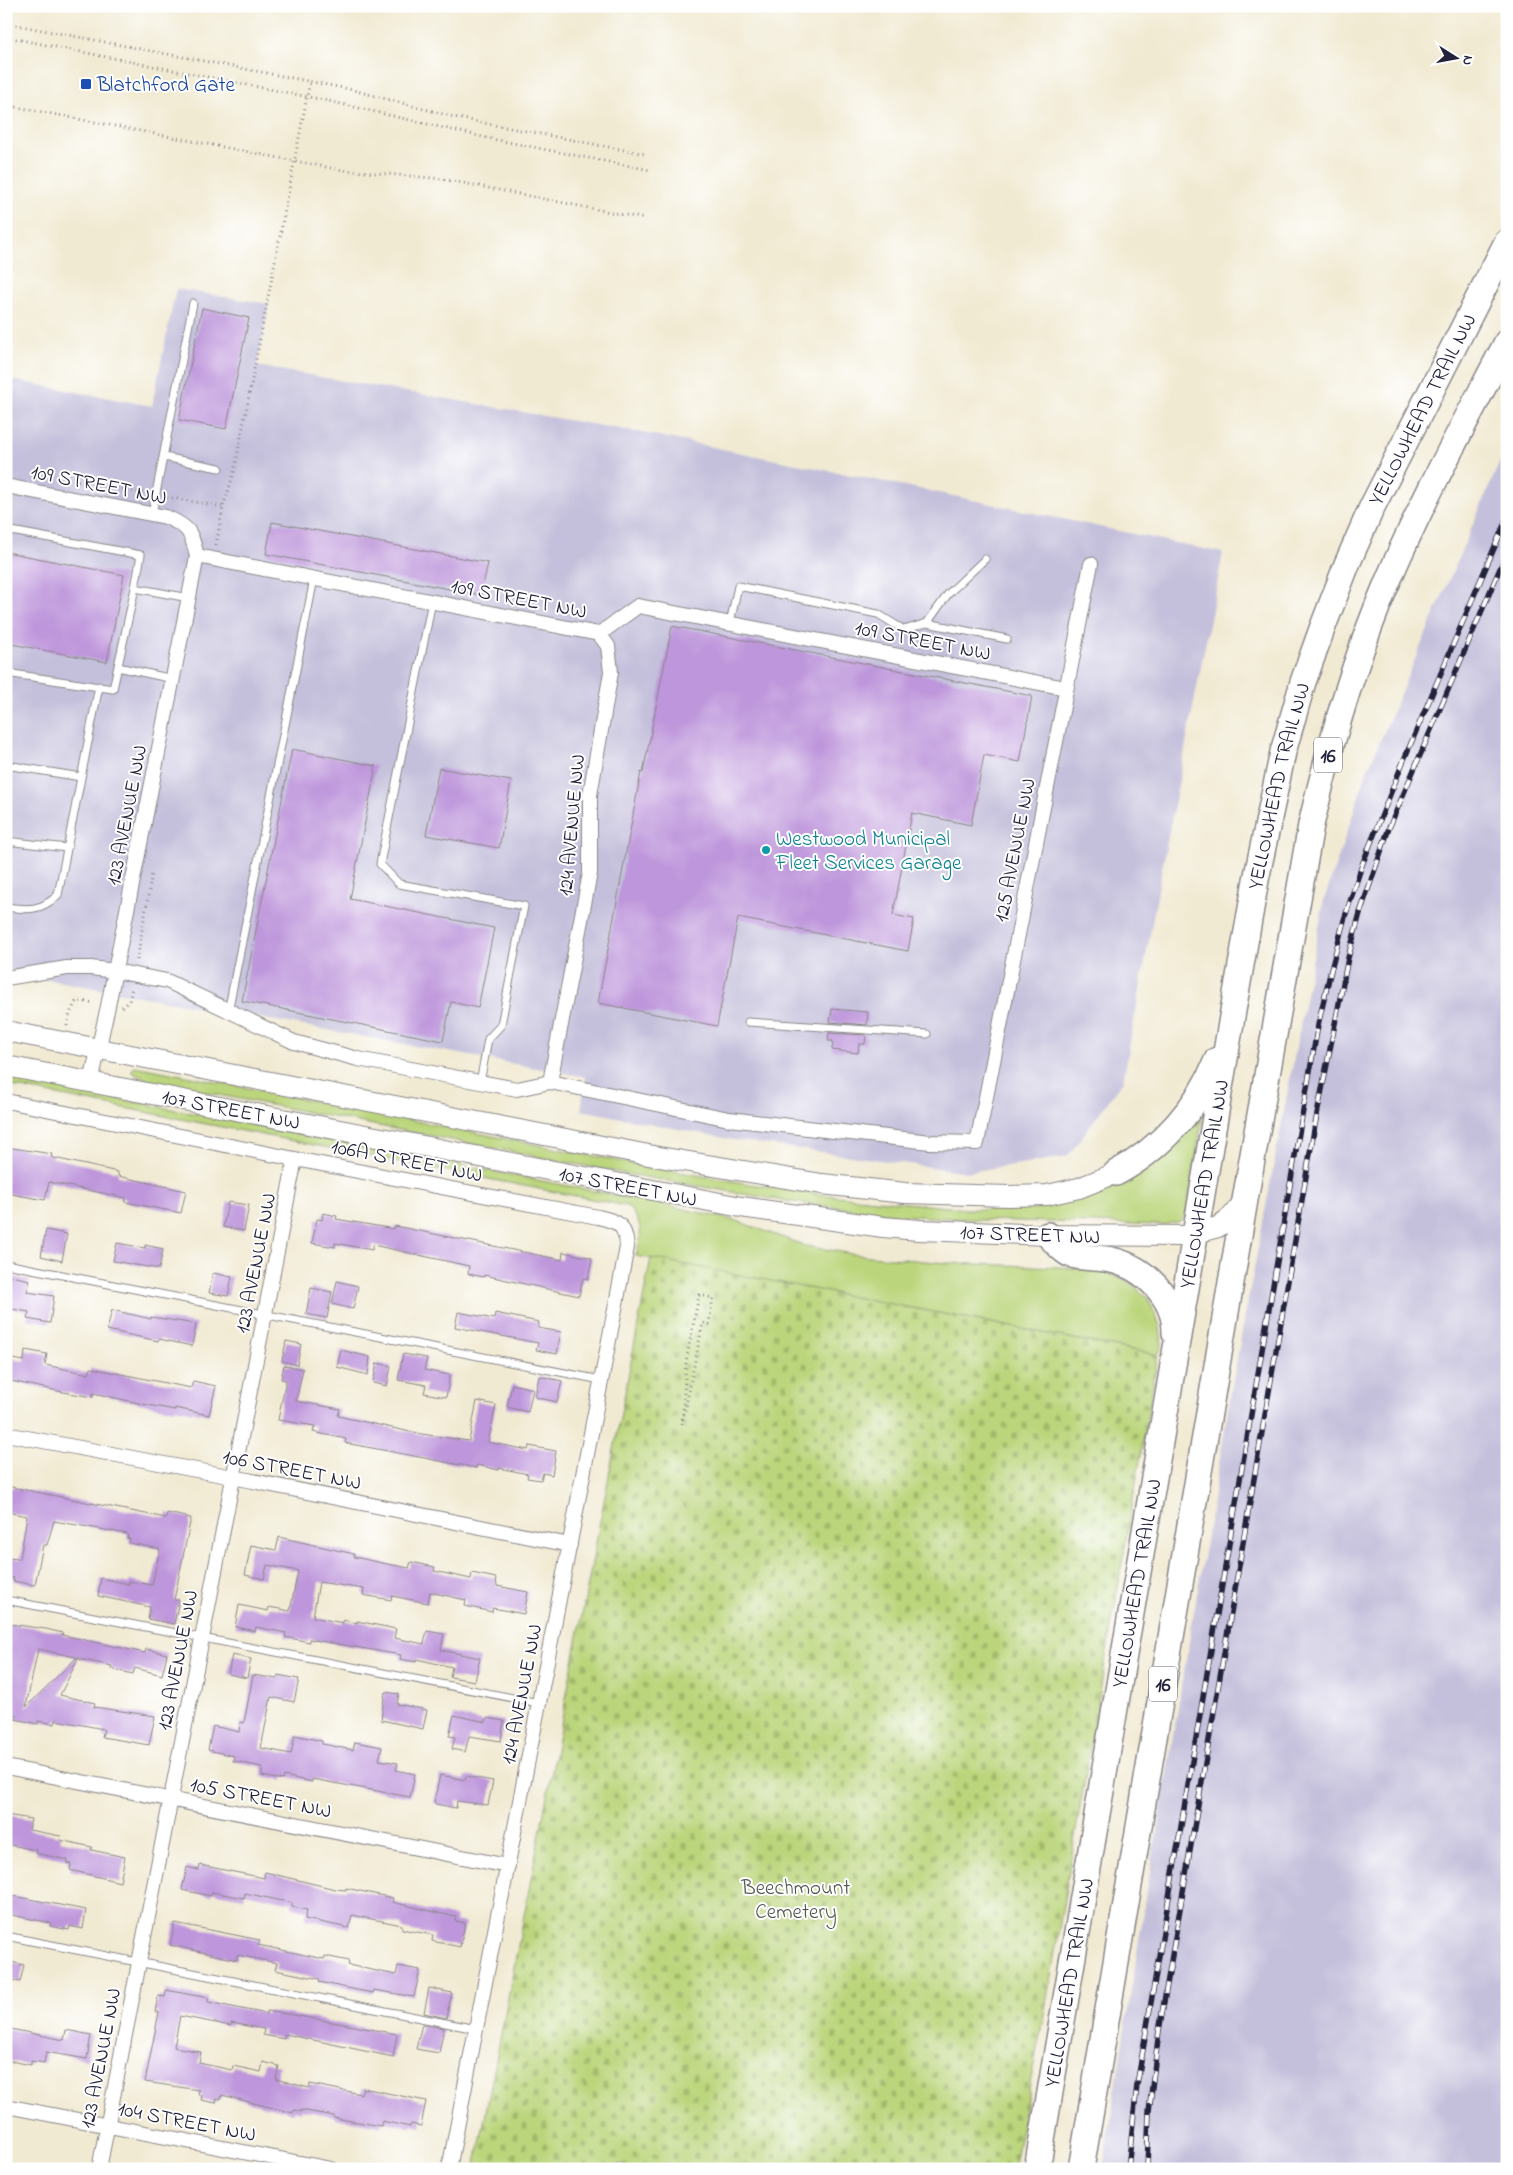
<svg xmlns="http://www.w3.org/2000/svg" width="1513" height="2175" font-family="'Indie Flower',sans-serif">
<defs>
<pattern id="cemetery-stones" width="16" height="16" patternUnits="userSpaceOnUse" patternTransform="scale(1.25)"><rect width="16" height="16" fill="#bbd57b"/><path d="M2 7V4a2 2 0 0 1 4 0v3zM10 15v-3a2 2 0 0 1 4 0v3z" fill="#a0b76b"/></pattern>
</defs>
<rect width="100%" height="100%" fill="#fff"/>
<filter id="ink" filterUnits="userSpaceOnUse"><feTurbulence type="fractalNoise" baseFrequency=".02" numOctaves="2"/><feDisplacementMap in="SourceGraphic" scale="10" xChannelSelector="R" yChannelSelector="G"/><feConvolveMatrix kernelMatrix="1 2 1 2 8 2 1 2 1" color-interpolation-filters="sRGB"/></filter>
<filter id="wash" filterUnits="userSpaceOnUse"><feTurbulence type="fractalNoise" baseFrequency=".0096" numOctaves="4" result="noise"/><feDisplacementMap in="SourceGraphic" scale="20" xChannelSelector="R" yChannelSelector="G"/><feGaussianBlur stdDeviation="1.12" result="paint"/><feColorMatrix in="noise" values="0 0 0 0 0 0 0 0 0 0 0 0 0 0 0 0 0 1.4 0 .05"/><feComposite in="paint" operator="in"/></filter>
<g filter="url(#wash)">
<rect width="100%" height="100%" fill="#f1ead3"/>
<path fill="#c4c0db" d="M176,289l93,15 -12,62 386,67 282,57 298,63 -56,289 -44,239 -56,76 -100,15 -233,-32 -153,-30 5,-33 -580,-105v-593l146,27z
M1507,445v1724h-404l41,-260 91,-540 89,-469 44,-131z"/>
<path fill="#bbd57b" stroke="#6e7c5b" d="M135,1066l515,101 94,16 72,11 151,15 46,1 34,-5 28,-6 105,-60 18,-21 4,2 -16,95 -6,6 -17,4 -180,-5 -86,-5 -118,-15 -152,-26 -475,-92 -21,-10z
M6,1077l655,127 76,17 69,25 53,9 88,8 112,4 45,4 25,11 19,16 12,28 2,20 -4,9 -522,-99c6,-23 8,-32 -9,-50l-621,-121z"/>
<path fill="url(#cemetery-stones)" stroke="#6e7c5b" d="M651,1258l507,97 -112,649 -33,165h-538z"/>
<g id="blocks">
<path fill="#be96db" d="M202,308l47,10 -23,111 -47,-9z
M272,522l216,41 -7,32 -215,-41z
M6,552l118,23 -17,87 -101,-19z
M672,626l360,70 -12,66 -36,-7 -13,70 -59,-12 -19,102 21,4 -6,32 -170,-33 -21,108 -119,-23 43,-231 2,1z
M292,749l84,17 -26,133 144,29 -16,80 -27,-6 -8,39 -201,-40z
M439,768l72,13 -12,67 -73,-13z
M832,1009l36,3 -1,13 -37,-3z
M829,1033l37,2 -1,9h-6l-1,9 -26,-3 1,-9h-5z
M6,1147l46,7 -1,3 3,1 64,14v4l68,15 -5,22 -56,-11 1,-4 -77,-16 -4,18 -39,-7z
M228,1202l21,3 -5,26 -21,-4z
M323,1213l14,3 -1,3 58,10 1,-3 167,34 1,-8 29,6 -4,21 -5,-1 -4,18 -95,-21v2l-16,-3 1,-8 -96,-21 -1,5 -37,-7v4l-23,-4 5,-24 5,1z
M46,1230l21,4 -5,27 -21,-5z
M117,1243l28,5v-3l18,4 -4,20 -46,-8z
M213,1273l19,4 -4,19 -19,-3z
M6,1275l24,5 -3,12 27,4 -4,27 -23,-4 2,-7 -23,-4z
M337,1281l21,5 -5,23 -21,-5z
M311,1288l21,4 -5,26 -21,-4z
M112,1310l39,9v-2l45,7 -4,22 -33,-7 -1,2 -51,-11z
M458,1312l36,7 1,-6 44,9 -1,6 23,4 -4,22 -21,-4 2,-7 -83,-16z
M286,1341l15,3 -4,21 -15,-4z
M25,1350l22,4 -2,11 44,9 2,-6 100,20 2,-7 23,5 -7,29 -34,-7v2l-32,-6 -50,-11v4l-30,-5 -57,-12v-22l18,3z
M341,1350l29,7 -2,18 -31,-8z
M403,1354l24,4 -3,12 26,5 -4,22 -22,-4 2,-8 -28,-5z
M377,1363l14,3 -4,20 -14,-3z
M284,1365l19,4 -7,32 44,8 -2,7 77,17 54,8 8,-40 19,4 -8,37 40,8 1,-4 27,5 -4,24 -9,-2 -2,7 -14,-2 1,-4 -29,-6v2l-22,-5 -1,3 -88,-17 -43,-8 1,-4 -33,-7 2,-6 -37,-6 8,-40 -5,-1z
M539,1376l23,5 -5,21 -22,-5z
M512,1384l21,5 -5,23 -21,-5z
M6,1486l160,32 1,-5 24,5 -17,82h5l-5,24 -26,-5 2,-12 -52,-11 3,-18 28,6v-3l23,4 8,-36 -31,-6 1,-4 -3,-1 1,-4 -74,-13 -7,24h-4l-8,40 -22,-4 1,-3 -8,-1v-19l14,1 7,-43 -21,-4z
M279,1537l75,17v3l28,6 27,5 2,-6 24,5 -1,4 37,8 1,-6 24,5 1,8 31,6 -4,22 -31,-6 -1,4 -27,-6 1,-6 -36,-8 -2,11 -36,-7 -1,4 -28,-5 1,-6 -45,-7 -6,35 30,6v-3l14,3v-2l39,8 -2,9 30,6 3,-13 17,3 -3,16 39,8 -5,23 -25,-4 2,-10 -36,-8v3l-16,-3 1,-4 -92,-16v3l-24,-5 1,-4 -30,-6 -1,4 -20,-4 4,-22 29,6 1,-4 21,4 8,-40 -31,-6 -3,14 -19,-4 6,-30 25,5z
M10,1624l36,5 17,4 -1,2 83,18 1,-4 21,5 -5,21 -27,-7 -2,6 -22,-5 1,-3 -33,-7 1,-1 -42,-9 -12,58 50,-49 2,1 -18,36 35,8 -1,4 61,9 -6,29 -47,-8 2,-8 -48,-9 -1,4 -17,-3v3l-23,-5 3,-4 -12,-2v-46l4,-20 -4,-2z
M232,1655l19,4 -4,19 -19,-4z
M253,1675l24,4 1,-4 21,4 -5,23 -23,-5 -10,51 30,6 4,-19 27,6v3l31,6 2,-8 27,5 -3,13 19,3 -2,7 19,4 -5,23 -98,-18v3l-28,-6 -1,4 -21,-4v-9l-29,-6 1,-5 -26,-6 5,-24 26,6 1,-10 4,1z
M385,1692l14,2 -2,10 30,6 -4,19 -42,-9z
M454,1715l32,7 1,-4 17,3 -3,20 -32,-5 -4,16 -13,-3 3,-12 -6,-1z
M440,1775l25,5 1,-4 27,5 -5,24 -31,-4 -1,7 -20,-4 -2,-2z
M6,1815l25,4 -2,11 32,6 -1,4 32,7 -1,3 34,7 -5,25 -50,-12 1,-6 -4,-1 1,-3 -33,-7 1,-3 -30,-6z
M200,1865l64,13 1,-6 70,17 11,1v-2l47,10 -1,4 64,15 -1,4 10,2 -5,24 -28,-6 1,-6 -31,-6v-4l-50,-10 -3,13 -44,-9 2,-9 -15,-3v-4l-47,-10 -1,5 -32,-6 -1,4 -29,-6 5,-23 12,3z
M8,1895l78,15 -3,19 -13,-3 -1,4 -19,-4 1,-3 -45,-9z
M175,1923l85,17 -2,5 66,14 1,-3 24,5 -1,4 48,10 2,-9 22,4 -6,27 -40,-7 -1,3 -21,-4 -33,-7 1,-3 -45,-9 2,-7 -40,-8v5l-67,-15z
M6,1961l18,4 -4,17 -14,-3z
M429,1988l23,5 -6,25 -22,-5z
M166,1990l42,8v4l34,7 25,5v-3l27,4 103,19 -4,23 -108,-23 -1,5 -21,-4 1,-6 -33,-6v3l-51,-10 -6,31 27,5 -2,11 33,7 1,-4 28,6 2,-10 16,4 -3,13 33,9 1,-4 51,10 2,-6 63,13 -5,25 -10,-2 -1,3 -28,-6 -1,5 -47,-8v-2l-33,-6v2l-7,-2 -1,3 -71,-18 -1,4h-4l-1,4 -15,-3 1,-5h-4l1,-5 -54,-8 14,-70h-4l3,-16 7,1z
M422,2024l22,4 -5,25 -23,-4z
M6,2028l58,12 2,-10 25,5 -4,24 -41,-7 -2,11 -13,-2v4l-25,-5z"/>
</g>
</g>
<g filter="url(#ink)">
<use href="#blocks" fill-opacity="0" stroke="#8a8687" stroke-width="1"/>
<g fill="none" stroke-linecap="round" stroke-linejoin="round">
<g stroke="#8a8687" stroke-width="9">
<path id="lane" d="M164,457l55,11
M152,514l41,-211
M6,530l135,25 -6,33
M432,601l-52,263 19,20 125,22 -23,119 -13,14 -8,44
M730,623l8,-37 140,28 26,16 23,-7 21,-29 37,-35
M927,623l80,16
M118,667l55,12
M6,673l107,16 22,-101 54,10
M6,765l75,12
M6,841l61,7
M6,907c23,3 35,4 52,-12l41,-209
M228,1012l86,-433
M748,1022l179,12
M6,1264l595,116
M6,1600l533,103
M6,1936l470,93
M619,2167l3,2"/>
</g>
<g stroke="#8a8687" stroke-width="16">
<path id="street" d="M6,486l160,31c23,10 25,14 31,39l-89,450 -17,76
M197,556l402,78 39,-28 428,82
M6,978l61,-10h24l24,3 52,10 127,61 64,17 159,30 33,-7 179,37 201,23 47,1 114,-579
M550,1082l40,-209v-78l21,-123 -3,-26 -9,-12
M6,1101l289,58 303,58c21,5 27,7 29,30l-178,922
M6,1434l227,43 337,68
M6,1767l502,99
M6,2106l325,63
M99,2169l196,-1010"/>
</g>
<g stroke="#8a8687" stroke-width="22">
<path id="secondary" d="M6,1031l653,126 163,27 83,9 104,3 38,-1 32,-7 37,-15
M6,1066l735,141 142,20 36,3 129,5 136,1 34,-9 14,-11 13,-16"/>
</g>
<g stroke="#8a8687" stroke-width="28">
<g id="highway">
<path d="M1116,1173c45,-24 83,-67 101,-113"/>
<path d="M1048,1235c7,6 16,18 24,20 12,4 27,2 39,5 33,7 65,38 64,73"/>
<path id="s1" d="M1037,2169l197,-1164 22,-125 27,-128 20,-70 19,-53 25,-65 25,-57 135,-265"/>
<path d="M1081,2169l164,-969 66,-375c19,-82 43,-164 76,-242 35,-83 79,-162 120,-241"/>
</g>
</g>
<path stroke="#8a8687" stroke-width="3" stroke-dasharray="1 4" stroke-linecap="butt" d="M6,23l343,66 109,29 187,36
M6,37l318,63 163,38 163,32
M6,105l336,65 101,9 202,40
M73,480l71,13
M167,497l56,10
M216,545l7,-38 11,-34 76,-392
M137,960l15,-87
M122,1007l7,-5 3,-14
M67,1026l3,-13 6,-11 6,-1 12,2
M699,1295l14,3 -4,26 -6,-1 -21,101 4,-62z"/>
<use href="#lane" stroke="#fff" stroke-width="7"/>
<use href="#street" stroke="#fff" stroke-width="14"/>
<use href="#secondary" stroke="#fff" stroke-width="20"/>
<use href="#highway" stroke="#fff" stroke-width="25"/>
<g stroke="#22223b" stroke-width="5.5">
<path id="rail" d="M1128,2169l9,-84 158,-929 23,-131 12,-51 14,-54 18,-55 41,-103 104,-244
M1147,2169l2,-58 10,-80 155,-901 34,-172 12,-45 29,-85 118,-276"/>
</g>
<use href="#rail" stroke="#fff" stroke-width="4" stroke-dasharray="11" stroke-linecap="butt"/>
</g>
</g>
<rect fill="#1a4fb4" stroke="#fff" stroke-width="2" x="80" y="78" width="12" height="12" rx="2.5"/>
<circle fill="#0f9aa8" stroke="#fff" stroke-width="2" cx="766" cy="850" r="5"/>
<g text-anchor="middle" stroke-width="4" stroke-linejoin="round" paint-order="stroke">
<g fill="#fff" stroke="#646476" stroke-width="1">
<rect x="1314" y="737.5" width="28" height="35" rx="4"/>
<rect x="1149" y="1666.5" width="28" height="35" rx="4"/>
</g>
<g font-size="20" font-weight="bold" fill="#22223b">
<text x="1328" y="762">16</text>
<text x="1163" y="1691">16</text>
</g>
<g font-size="21" fill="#164399" stroke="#fff" text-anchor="start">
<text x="97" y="91">Blatchford Gate</text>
</g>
<g font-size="21" fill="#22223b" stroke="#fff">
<text dy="7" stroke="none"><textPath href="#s1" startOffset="1809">YELLOWHEAD TRAIL NW</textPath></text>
<text transform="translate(99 484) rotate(11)" y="7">109 STREET NW</text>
<text transform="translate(519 598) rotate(11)" y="7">109 STREET NW</text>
<text transform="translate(923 640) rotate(11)" y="7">109 STREET NW</text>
<text dy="7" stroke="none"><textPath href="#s1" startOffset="1404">YELLOWHEAD TRAIL NW</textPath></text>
<text transform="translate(126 815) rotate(-79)" y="7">123 AVENUE NW</text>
<text transform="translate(571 825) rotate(-85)" y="7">124 AVENUE NW</text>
<text transform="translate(1014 850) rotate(-79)" y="7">125 AVENUE NW</text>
<text transform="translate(231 1109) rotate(11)" y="7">107 STREET NW</text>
<text transform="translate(407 1160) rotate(11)" y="7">106A STREET NW</text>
<text dy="7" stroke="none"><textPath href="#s1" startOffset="999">YELLOWHEAD TRAIL NW</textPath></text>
<text transform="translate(628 1186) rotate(11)" y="7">107 STREET NW</text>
<text transform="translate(1030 1234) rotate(2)" y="7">107 STREET NW</text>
<text transform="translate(255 1263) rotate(-79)" y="7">123 AVENUE NW</text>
<text transform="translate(292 1469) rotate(11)" y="7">106 STREET NW</text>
<text dy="7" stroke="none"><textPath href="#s1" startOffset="594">YELLOWHEAD TRAIL NW</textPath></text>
<text transform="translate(177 1660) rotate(-79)" y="7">123 AVENUE NW</text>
<text transform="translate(521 1694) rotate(-79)" y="7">124 AVENUE NW</text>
<text transform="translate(261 1797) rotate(11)" y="7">105 STREET NW</text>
<text dy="7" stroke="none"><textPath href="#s1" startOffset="189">YELLOWHEAD TRAIL NW</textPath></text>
<text transform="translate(100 2058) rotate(-79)" y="7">123 AVENUE NW</text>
<text transform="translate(187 2121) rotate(11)" y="7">104 STREET NW</text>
</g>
<g font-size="21" fill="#0d838f" stroke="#fff" text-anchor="start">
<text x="776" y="845">Westwood Municipal<tspan x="776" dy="24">Fleet Services Garage</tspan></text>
</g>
<g font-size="21" fill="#50584e" stroke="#fff">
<text x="796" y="1894">Beechmount<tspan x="796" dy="24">Cemetery</tspan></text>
</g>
</g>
<rect width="1513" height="2175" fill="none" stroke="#fff" stroke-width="25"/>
<g transform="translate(1456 58) rotate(101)" stroke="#ffffff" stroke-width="4" paint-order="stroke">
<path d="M0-4L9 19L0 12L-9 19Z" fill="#22223b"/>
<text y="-8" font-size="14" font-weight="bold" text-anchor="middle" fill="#22223b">N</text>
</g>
</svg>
